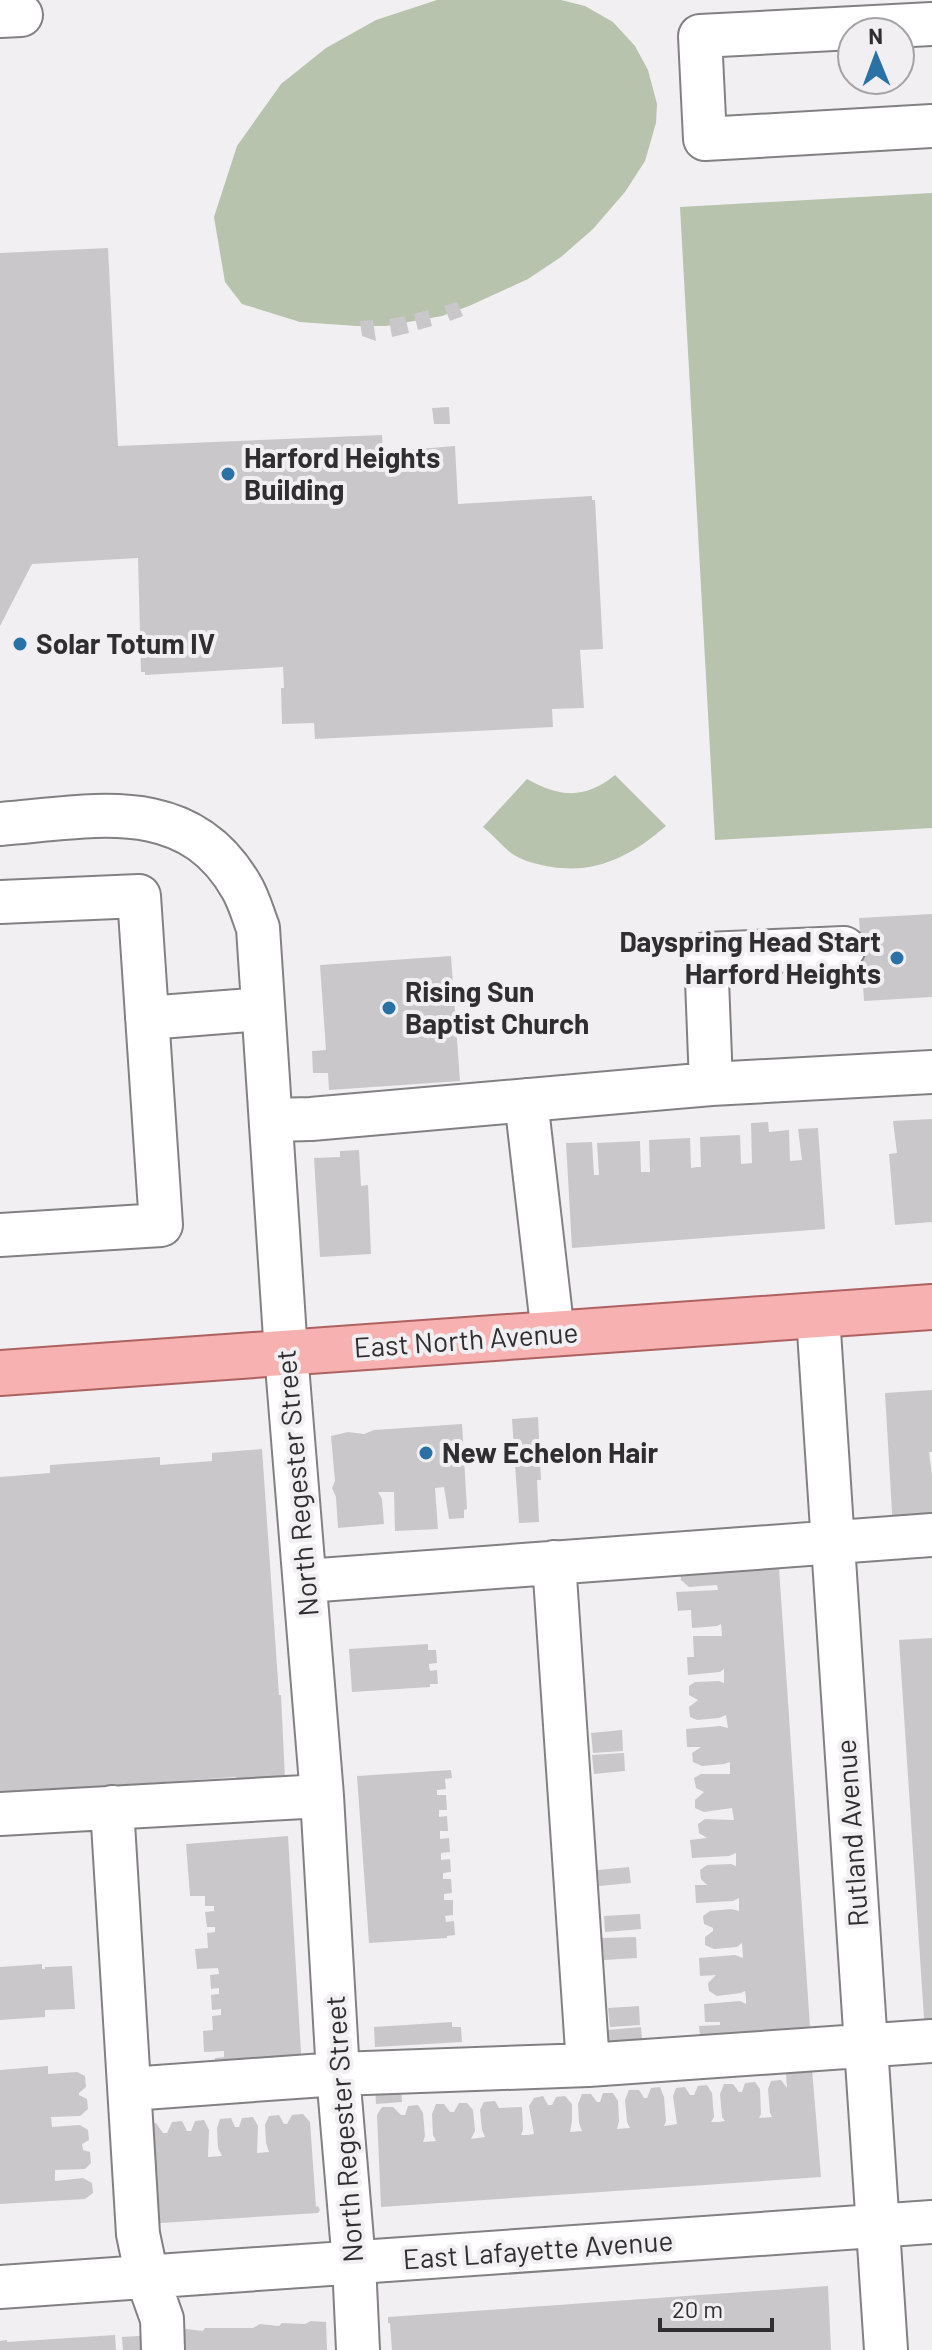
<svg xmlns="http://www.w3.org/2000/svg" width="932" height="2350" font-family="Barlow,sans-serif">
<rect width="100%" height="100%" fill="#f1eff2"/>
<path fill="#b7c3ad" d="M437,0h124l24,6 28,16 22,24 13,24 9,34 -1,19 -11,38 -20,31 -32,37 -32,28 -33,22 -59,27 -27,10 -56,10h-30l-56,-4 -58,-18 -17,-22 -11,-65 23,-71 44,-62 45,-36 50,-28z
M932,193v635l-217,12 -35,-633z
M615,775l51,51c-34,29 -68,48 -114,41 -13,-2 -30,-6 -41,-14 -10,-8 -18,-18 -28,-26l44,-48c33,18 57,21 88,-4z"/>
<path fill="#cac7ca" d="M108,248l10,198 264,-11 1,17 72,-6 3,58 134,-8v4h3l8,149 -23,1 4,58 -32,1 1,18 -238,12 -1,-16 -32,1 -1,-36h3l-1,-21 -138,8v-3h-4l-3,-114 -106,6 -32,62v-373z
M457,302l6,14 -13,5 -6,-15z
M428,310l4,16 -14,4 -4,-16z
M405,316l4,17 -17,4 -3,-18z
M373,320l3,21 -14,-5 -2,-15z
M449,407l1,17h-16l-2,-16z
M932,914v83l-68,4 -5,-83z
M451,956l9,125 -131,9 -1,-17h-15l-1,-22 14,-1 -6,-85z
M932,1119v103l-37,3 -6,-71 8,-1 -4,-32z
M768,1122l1,10 20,-2 1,31 12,-1 -4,-31 20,-1 7,101 -253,19 -6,-105 26,-1 2,33h5l-2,-32 43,-2 1,31h9l-1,-32 41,-2 1,30 6,-1h4l-1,-30 40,-2 1,29 11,-1 -1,-40z
M359,1150l2,36 7,-1 3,69 -51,3 -6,-99 26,-1v-6z
M932,1390v62h-3l3,23v43l-39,11 -8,-136z
M538,1417l3,63h-4l2,42 -20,1 -7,-104z
M462,1424l5,85 -3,1v8l-15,1 -5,-32 -9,1 3,41 -43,2 -1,-39h-16l4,7 2,25 -46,4 -2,-31 -4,-9 3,-7 -4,-45 17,-4 16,2 10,-4z
M262,1449l17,246h2l4,84 -49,4v-6l-217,15 -19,6v-321l50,-4v-8l110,-8v8l52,-4v-8z
M778,1553l33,489 -110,3 -2,-19 21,-1v-3h-15l-1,-18 36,-3 6,3v-6l-1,-7 -4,2 -24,3 -8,-5 -1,-8 8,-8 -16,1 -1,-18 36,-3 8,3 -1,-15 -5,4 -23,2 -9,-4v-8l8,-6v-3l-9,-4 -1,-8 7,-5 21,-2 8,2v-13l-6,3 -37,2 -1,-18h12l-6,-6 -1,-9 7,-5 24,-1 5,2v-13l-7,3 -37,2 -2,-18 17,-2 -8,-5 -1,-9 7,-5 29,1 -2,-12 -28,4 -9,-4v-8l9,-8 -8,-4 -2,-10 7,-4h29v-12l-6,2 -22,2 -9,-4 -1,-9 9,-6h-14l-1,-18 34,-3 8,2 -2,-13 -7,3 -22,2 -7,-3 -1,-10 9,-7 -9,-5v-9l6,-4 24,-1 5,2v-14l-4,3 -32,3 -1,-18h7l-1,-21h29l-1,-12 -4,2 -25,2 -1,-18 -13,1 -2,-19 42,-2 -1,-5 -28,2 -8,-7 -1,-9z
M932,1638v395h-7l-26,-393z
M428,1644v6h8l1,13 -8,1v2l1,5 7,-1 1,14h-8v3l-78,5 -3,-43z
M622,1730l1,21 -30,2 -2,-20z
M624,1753l1,18 -31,3 -2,-19z
M451,1770l1,8 -7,1 1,10 -9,1v5h9l1,15h-8v7l8,-1 1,15h-8v8l9,-1 1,14 -9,1v7l9,-1 1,13 -8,1v6h8l1,14 -8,1v6h9v15l-8,1 1,6 8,-1 1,14 -8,1v2l-78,5 -12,-167z
M288,1836l14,232 -87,4v-14l9,-1v-6l-20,1 -1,-21 10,-1 -1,-14 9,-1v-6l-9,1 -1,-15 8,-1v-6l-8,1 -1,-14 9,-1 -1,-6 -21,1 -2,-20 13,-1 -1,-15 8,-1v-5h-8l-2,-15 9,-1v-5h-9v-10h-15l-4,-52z
M629,1867l2,16 -32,3 -1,-16z
M640,1914l1,15 -36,3 -1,-16z
M636,1937l1,21 -33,2 -2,-22z
M42,1964v5h3v-2l27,-1 3,43 -30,1v7l-45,3v-53z
M639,2006l1,19 -30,2 -2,-19z
M452,2022v5h9l1,15 -87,5 -1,-20z
M641,2027l2,24 -35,2 -1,-23z
M811,2057l10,120 -440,30 -4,-92 5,-8h11l8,8h4l3,-9 10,-1 5,8 2,23 -2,6 13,-1 -3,-6 -1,-21 4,-10h8l6,8h4l5,-9h8l6,7 2,21 -4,8 14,-2 -3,-7 -2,-20 4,-8 11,-1 4,7 23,-1 1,23 -2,5h7l6,-1 -5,-28 5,-8 9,-2 5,9h4l4,-8 9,-1 7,8v17l-2,11 12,-1 -3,-8 -1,-19 4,-10h9l6,8h3l3,-9h10l5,8 1,20 -2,8 13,-1 -3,-6 -2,-22 4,-10h10l5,8h3l4,-10 9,-1 4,10 2,24 -2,5 13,-2 -4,-28 3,-8 9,-1 5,8h4l4,-9 9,-1 5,8 2,24 -3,5h8l6,-1 -3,-4 -2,-23 4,-10h9l6,8h3l3,-9 10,-1 5,7 1,25 -2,4 13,-1 -2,-4 -2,-24 3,-8 10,-1 6,8 -2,-29z
M48,2066v8l29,-2 8,4 1,11 -7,6v2l8,4 1,10 -8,7 -29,1 1,10 28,-2 8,5 1,10 -7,4 1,6 7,2 1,11 -6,6 -30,1v11l28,-3 9,5 1,10 -8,6 -85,5v-134z
M401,2085l1,17 -26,2 -1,-18z
M303,2114l7,8 6,85 2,-1 2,4 -2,3 -174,11 2,-100 10,-1 7,10h4l5,-11 10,-1 5,10h4l4,-10 9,-1 5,10 -1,27 14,-1 -4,-8 -1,-20 3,-9 11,-1 4,9h4l3,-9 11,-1 5,9 -1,27 12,-1 -3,-9 -1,-18 4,-9 10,-1 5,9h3l5,-9z
M828,2286l3,64h-439l-2,-27h-2v-6z
M311,2321l15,1 1,28h-154l6,-17 7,-4 17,2 2,-3h48l7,-4 19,2 3,-3 23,1z
M115,2335l1,15h-116v-9l7,-1v2z
M154,2335l1,15h-32l-1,-13z"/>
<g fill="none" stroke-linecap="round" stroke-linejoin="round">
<g stroke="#828083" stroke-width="46">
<path id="minor" d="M0,16l21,-1
M932,24l-232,12 5,103 227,-13
M0,824c91,-7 188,-32 242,64 7,12 11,27 16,40l28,425 36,443 16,278 16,189 4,87
M0,902l139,-6 22,329 -161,10
M147,1018l116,-9
M711,1084l-5,-130 138,-6
M526,1100l27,234
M271,1120l40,-1 400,-35 221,-12
M818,1316l68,1034
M554,1562l34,503
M306,1581l626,-46
M112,1807l26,427 9,43 15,42 1,31
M0,1814l322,-18
M130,2089l208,-15 250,-9 344,-24
M0,2287l932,-65"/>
</g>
<g stroke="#ae6161" stroke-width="48">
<path id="major" d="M0,1373l932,-66"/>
</g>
<use href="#minor" stroke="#fff" stroke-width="42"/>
<use href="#major" stroke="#f7b1b0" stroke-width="44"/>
</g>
<g fill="#2a72a6" stroke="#f1eff2" stroke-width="3">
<circle cx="228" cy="474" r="8"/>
<circle cx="20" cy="644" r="8"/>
<circle cx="897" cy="958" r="8"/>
<circle cx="389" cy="1008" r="8"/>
<circle cx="426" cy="1453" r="8"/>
</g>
<g text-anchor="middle" stroke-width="8" stroke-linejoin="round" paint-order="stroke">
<g font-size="28" font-weight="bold" fill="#2f2e30" stroke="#f1eff2" text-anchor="start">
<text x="244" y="468">Harford Heights<tspan x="244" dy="32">Building</tspan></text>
<text x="36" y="654">Solar Totum IV</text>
<text x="881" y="952" text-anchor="end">Dayspring Head Start<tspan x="881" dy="32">Harford Heights</tspan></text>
<text x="405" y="1002">Rising Sun<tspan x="405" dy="32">Baptist Church</tspan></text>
<text x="442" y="1463">New Echelon Hair</text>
</g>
<g font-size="28" fill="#2f2e30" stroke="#f1eff2">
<text transform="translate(466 1340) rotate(-4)" y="10">East North Avenue</text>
<text transform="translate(297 1483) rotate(-95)" y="10">North Regester Street</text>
<text transform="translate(852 1833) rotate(-94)" y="10">Rutland Avenue</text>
<text transform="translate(344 2129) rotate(-94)" y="10">North Regester Street</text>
<text transform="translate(538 2250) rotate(-4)" y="10">East Lafayette Avenue</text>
</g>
</g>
<g transform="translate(876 56) rotate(359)"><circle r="38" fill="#f1eff2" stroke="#a3a2a4" stroke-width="2"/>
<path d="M0-6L14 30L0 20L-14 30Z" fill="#2a72a6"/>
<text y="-12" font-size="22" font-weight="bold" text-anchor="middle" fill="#2f2e30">N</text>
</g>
<path d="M660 2318v12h112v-12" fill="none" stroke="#2f2e30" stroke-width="4"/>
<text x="672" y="2318" font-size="24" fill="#2f2e30" stroke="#f1eff2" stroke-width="6" paint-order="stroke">20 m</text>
</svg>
